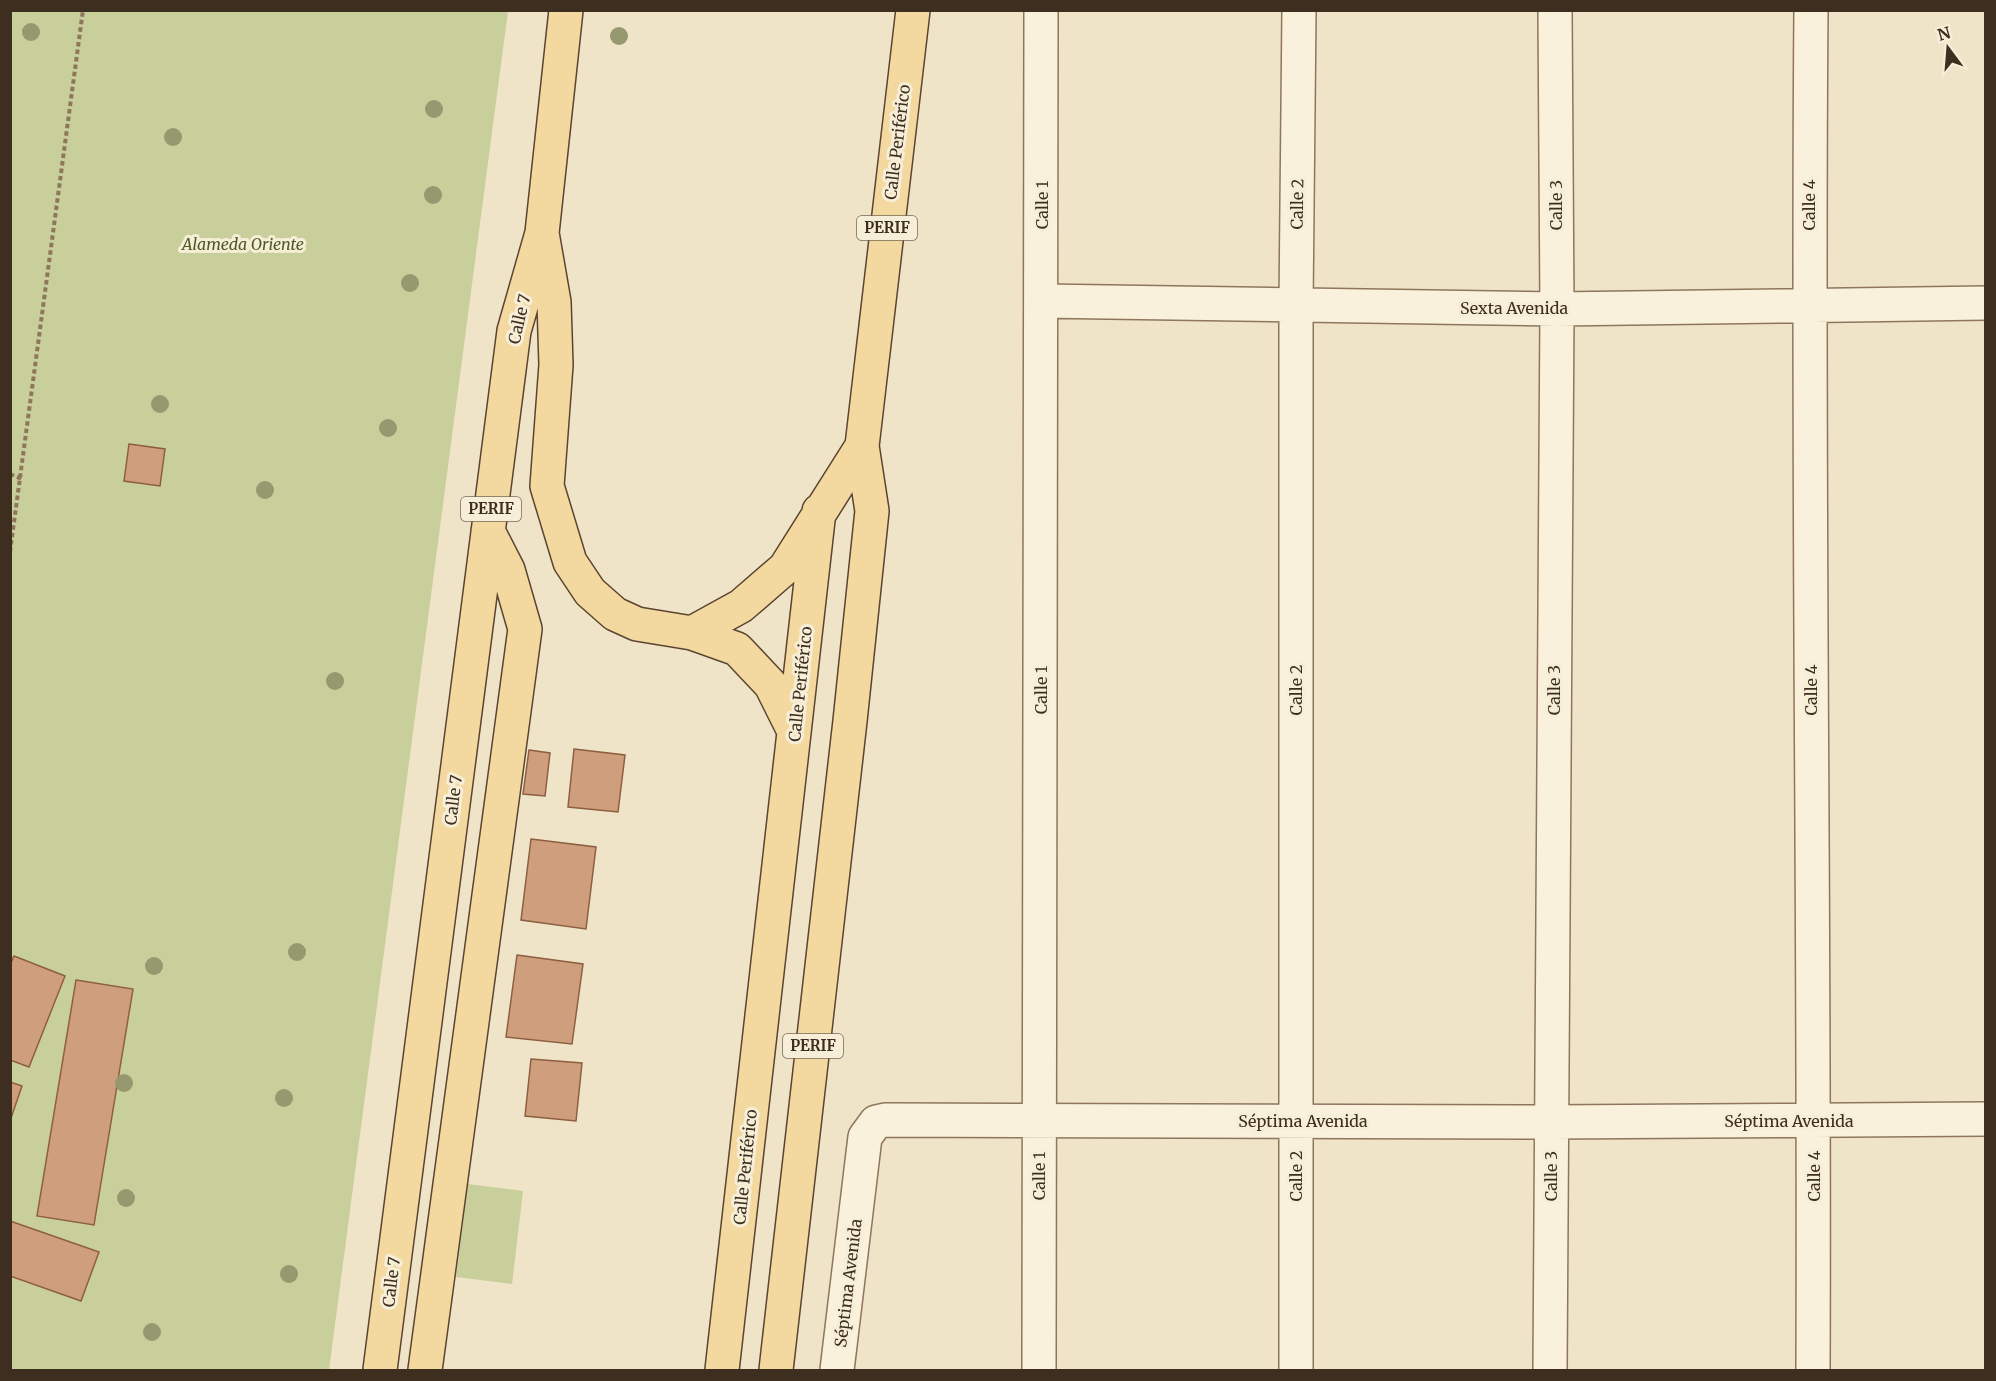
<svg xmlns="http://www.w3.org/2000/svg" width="1996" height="1381" font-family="Merriweather,serif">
<rect width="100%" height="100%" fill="#f0e4c8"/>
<path fill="#c9cf9b" d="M10,11h498l-179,1359h-318z
M468,1184l55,7 -11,93 -56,-7z"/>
<path fill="#cf9f7d" stroke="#8d5f41" stroke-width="1.5" d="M129,444l36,5 -5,37 -36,-5z
M574,749l51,6 -7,57 -50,-5z
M529,750l21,3 -5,43 -22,-2z
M531,839l65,8 -10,82 -65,-9z
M517,955l66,9 -11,80 -66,-7z
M14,956l51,20 -36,91 -19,-7v-95z
M76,980l57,9 -39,236 -57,-9z
M531,1059l51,4 -6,58 -51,-5z
M10,1082l12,4 -12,35z
M10,1221l89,31 -18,49 -71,-25z"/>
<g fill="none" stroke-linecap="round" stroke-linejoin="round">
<g stroke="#8d765c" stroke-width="36">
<path id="minor" d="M1811,10c-4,454 4,907 2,1360
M1042,301l515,8 429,-6
M837,1370l28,-233 11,-15 9,-2 666,2 435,-3
M1039,1370l2,-1360
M1296,1370v-1065l3,-295
M1550,1370l7,-1061 -2,-299"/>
</g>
<g stroke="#5b4430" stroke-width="36">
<path id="major" d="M566,10l-24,223 12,69 2,63 -9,121 23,76 20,30 25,22 22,10 55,9 45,16 34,36 23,46
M692,633l49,-27 44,-38 77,-122 51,-436
M380,1370l134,-1039 28,-98
M425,1370l100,-741 -17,-59 -20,-39
M722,1370l97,-859
M776,1370l74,-649 22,-210 -10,-65"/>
</g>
<path stroke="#8d765c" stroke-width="4" stroke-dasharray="4.5 3" stroke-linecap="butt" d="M10,474l12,5
M10,552l73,-542"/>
<use href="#minor" stroke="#faf1dc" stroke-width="33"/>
<use href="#major" stroke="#f3d9a0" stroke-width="33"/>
</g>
<g fill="#96986f">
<circle cx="31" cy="32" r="9"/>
<circle cx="619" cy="36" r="9"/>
<circle cx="434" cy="109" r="9"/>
<circle cx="173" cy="137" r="9"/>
<circle cx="433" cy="195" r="9"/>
<circle cx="410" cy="283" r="9"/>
<circle cx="160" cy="404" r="9"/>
<circle cx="388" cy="428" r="9"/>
<circle cx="265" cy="490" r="9"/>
<circle cx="335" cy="681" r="9"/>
<circle cx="297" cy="952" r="9"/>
<circle cx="154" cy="966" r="9"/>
<circle cx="124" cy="1083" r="9"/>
<circle cx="284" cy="1098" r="9"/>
<circle cx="126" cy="1198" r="9"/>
<circle cx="289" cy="1274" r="9"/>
<circle cx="152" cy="1332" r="9"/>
</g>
<g text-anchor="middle" stroke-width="6" stroke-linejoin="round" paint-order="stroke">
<g fill="#f7eed8" stroke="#756857" stroke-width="1.5">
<rect x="857" y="216" width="60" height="24" rx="4.5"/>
<rect x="461" y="497" width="60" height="24" rx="4.5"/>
<rect x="783" y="1034" width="60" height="24" rx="4.5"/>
</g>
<g font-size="15" font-weight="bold" fill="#3d2e20">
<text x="887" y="233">PERIF</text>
<text x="491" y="514">PERIF</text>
<text x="813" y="1051">PERIF</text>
</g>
<g font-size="16" fill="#3d2e20" stroke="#f7eed8">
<text transform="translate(897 142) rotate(-83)" y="6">Calle Periférico</text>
<text transform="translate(1297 204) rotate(-89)" y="6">Calle 2</text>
<text transform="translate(1042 205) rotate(-90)" y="6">Calle 1</text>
<text transform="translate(1556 205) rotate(-90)" y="6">Calle 3</text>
<text transform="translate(1809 205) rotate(-90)" y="6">Calle 4</text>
<text x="1514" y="314">Sexta Avenida</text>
<text transform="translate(519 319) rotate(-77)" y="6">Calle 7</text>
<text transform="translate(800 684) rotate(-84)" y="6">Calle Periférico</text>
<text transform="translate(1041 690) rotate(-90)" y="6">Calle 1</text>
<text transform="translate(1296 690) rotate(-90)" y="6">Calle 2</text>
<text transform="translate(1554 690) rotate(-90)" y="6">Calle 3</text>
<text transform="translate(1811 690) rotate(-90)" y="6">Calle 4</text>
<text transform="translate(453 800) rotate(-83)" y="6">Calle 7</text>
<text x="1303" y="1127">Séptima Avenida</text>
<text x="1789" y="1127">Séptima Avenida</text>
<text transform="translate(745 1167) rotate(-84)" y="6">Calle Periférico</text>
<text transform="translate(1039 1176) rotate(-90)" y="6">Calle 1</text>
<text transform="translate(1296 1176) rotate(-90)" y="6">Calle 2</text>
<text transform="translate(1551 1176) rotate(-90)" y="6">Calle 3</text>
<text transform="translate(1814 1176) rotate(-90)" y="6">Calle 4</text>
<text transform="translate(391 1282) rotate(-83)" y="6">Calle 7</text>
<text transform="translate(848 1283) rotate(-83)" y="6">Séptima Avenida</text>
</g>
<g font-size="16" font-style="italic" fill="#4d5a26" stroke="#f7eed8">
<text x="243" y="250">Alameda Oriente</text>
</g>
</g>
<rect width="1996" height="1381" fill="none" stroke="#3d2e20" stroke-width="24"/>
<g transform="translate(1948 48) rotate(344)" stroke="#f7eed8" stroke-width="4.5" paint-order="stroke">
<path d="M0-4.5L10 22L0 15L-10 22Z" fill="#3d2e20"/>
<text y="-9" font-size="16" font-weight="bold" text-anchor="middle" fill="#3d2e20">N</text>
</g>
</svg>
